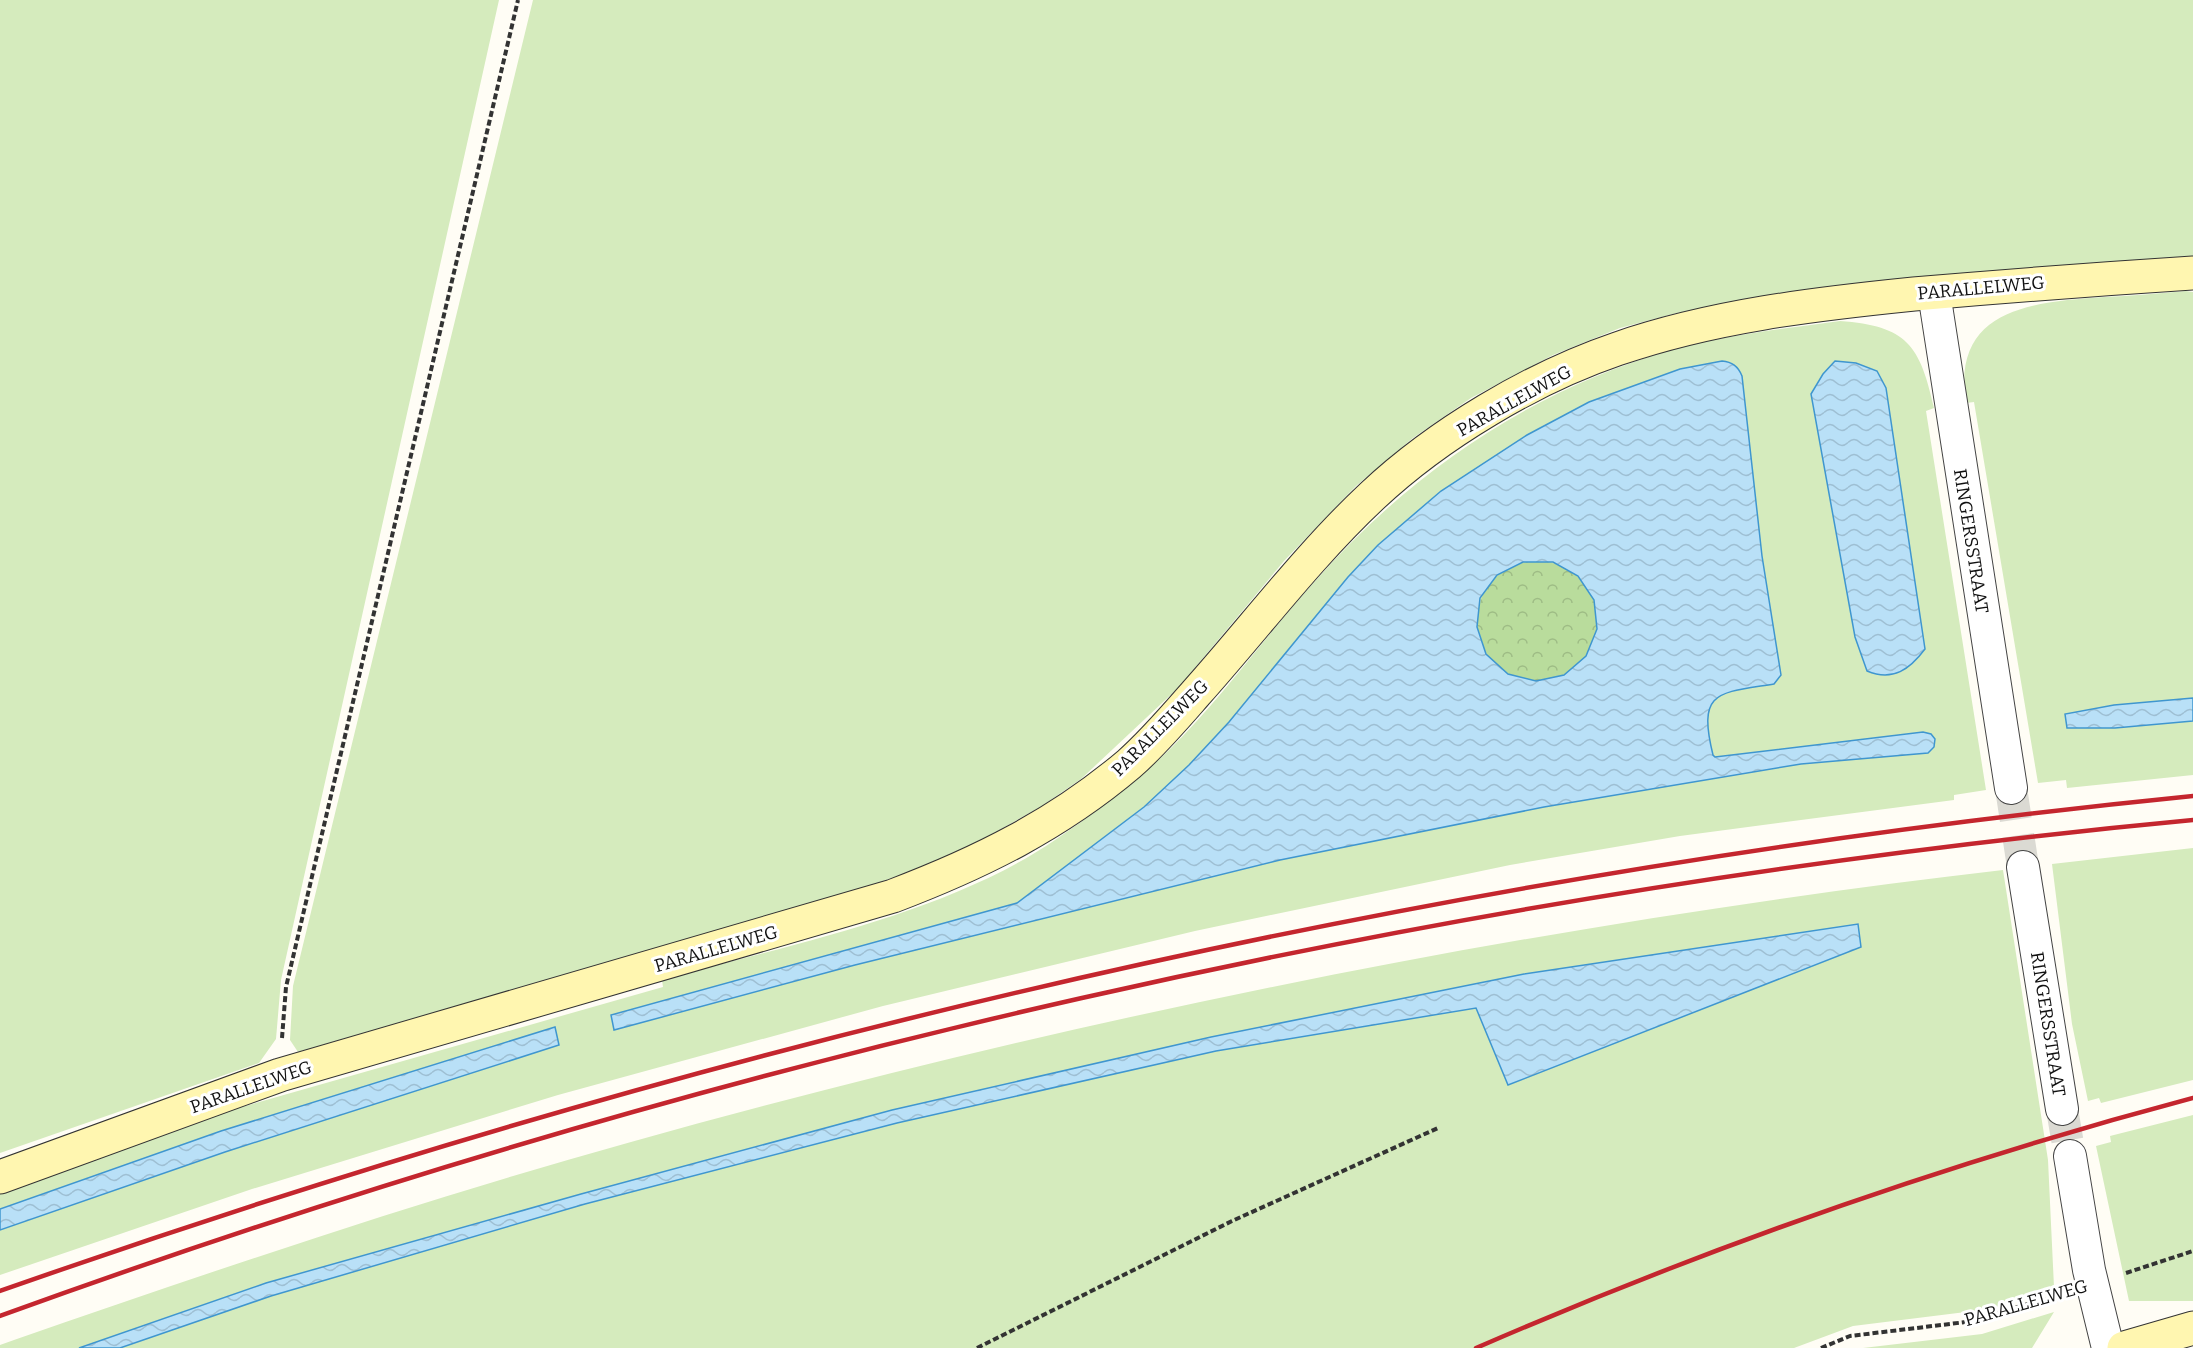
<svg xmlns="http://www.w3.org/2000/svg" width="2193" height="1348" font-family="Bitter,serif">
<defs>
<pattern id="forest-crowns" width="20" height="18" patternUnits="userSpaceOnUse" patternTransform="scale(1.5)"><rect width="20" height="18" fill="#b9dc9c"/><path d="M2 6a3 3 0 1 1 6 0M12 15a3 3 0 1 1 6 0" fill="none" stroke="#9ebc85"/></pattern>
<pattern id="water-waves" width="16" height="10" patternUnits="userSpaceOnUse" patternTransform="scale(1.5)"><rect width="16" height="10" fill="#b9e0f7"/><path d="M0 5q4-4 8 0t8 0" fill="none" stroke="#9ebfd3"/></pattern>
</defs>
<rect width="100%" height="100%" fill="#fffdf5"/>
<path fill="#d5ebbd" d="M0,0h499l-218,980 -5,59 -17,24 -259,90z
M533,0h1660v257l-362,29 -154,27 -57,15 -67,27 -82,43 -58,40 -57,48 -72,75 -106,127 -97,91 -39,27 -89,50 -78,28 -577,168 -8,-12 3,-54z
M2186,291l7,1v483l-126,13 -1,-8 -28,3 -64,-381 -8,1c-15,-95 67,-101 138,-106 27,-1 55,-4 82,-6z
M1840,321c67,5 80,24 94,87l-8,3 60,379 -32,5v5l-274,36 -170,29 -315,66 -312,75 -325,89 -306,94 -252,86v-45l225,-78 333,-107 -3,-17 -334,103 -221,78v-19l231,-80 432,-123 -1,-7c125,-35 285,-66 393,-140 40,-27 80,-57 115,-91 53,-52 96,-114 146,-169 96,-108 212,-188 352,-229 56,-16 114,-22 172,-30z
M2193,848v232l-92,23 -2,-5 -11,3 -16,-77 -20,-160z
M2003,870l45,290 6,127 -64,22 -137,17 -59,22h-1794v-3l14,-5c204,-71 409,-140 617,-198 450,-126 908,-218 1372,-272z
M2193,1115v186h-64l-33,-155 15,-4 -1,-6z
M2054,1312l-22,36h-169l119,-14z"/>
<path fill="url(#forest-crowns)" d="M1477 621a60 60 0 1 1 120 0a60 60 0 1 1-120 0Z"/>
<path fill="url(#water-waves)" stroke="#3f96cf" stroke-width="1.5" fill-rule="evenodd" d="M1722,361c10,1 16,5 20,15l20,180 19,119 -7,9c-56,9 -77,6 -61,71l2,2 208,-25 8,2 4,5 -1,8 -6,6 -127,11 -257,43 -264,53 -425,105 -241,65 -3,-15 406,-112 127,-96 45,-42 40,-43 119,-145 30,-32 63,-54 86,-56 62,-33 91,-33zM1523,562h30l25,14 16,24 3,29 -11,27 -22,19 -28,6 -28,-7 -22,-20 -9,-27 3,-29 17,-23z
M1835,361l21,2 21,8 9,17 39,261c-15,20 -32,33 -58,22l-12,-34 -44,-243 12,-20z
M2193,698v23l-78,7h-48l-2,-14 49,-9z
M1858,924l3,23 -353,138 -32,-77 -260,43 -319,72 -312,81 -314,92 -151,52h-41l187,-65 315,-89 311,-84 319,-73 313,-63z
M555,1027l4,18 -334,107 -225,78v-21l221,-78z"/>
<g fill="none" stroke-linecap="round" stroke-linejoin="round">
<path stroke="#dbdad3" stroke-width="32" stroke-dasharray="32 16" stroke-linecap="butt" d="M2011,788l12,79
M2062,1109l8,47"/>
<g stroke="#444" stroke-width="34">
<path id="street" d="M1934,293l77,495
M2023,867l39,242
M2070,1156l19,114 19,78"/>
</g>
<g stroke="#333" stroke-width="35">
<path id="secondary" d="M0,1177l280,-102 613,-179c87,-33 164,-71 236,-132 24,-21 46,-47 67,-71 59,-66 112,-137 176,-197 66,-62 160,-118 245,-147 95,-33 198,-45 297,-55 93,-8 186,-15 279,-21
M2124,1348l69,-20"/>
</g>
<path stroke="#333" stroke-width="4" stroke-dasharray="6 3" stroke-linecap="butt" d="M282,1038l4,-51 232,-987
M2126,1273l67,-22
M977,1348l255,-127 206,-93
M1821,1348l29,-12 116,-14 93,-27"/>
<use href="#street" stroke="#fff" stroke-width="32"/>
<use href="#secondary" stroke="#fff6b0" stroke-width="33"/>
<path stroke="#c4262e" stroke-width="4.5" d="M0,1291c712,-251 1441,-420 2193,-495
M0,1316c703,-256 1448,-426 2193,-496
M1476,1348c233,-101 472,-185 717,-250"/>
</g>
<g text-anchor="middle" stroke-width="6" stroke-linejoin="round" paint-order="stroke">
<g font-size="18" fill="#111" stroke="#fff">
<text transform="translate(1981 288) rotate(-5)" y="6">PARALLELWEG</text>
<text transform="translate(1514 401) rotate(-29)" y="6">PARALLELWEG</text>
<text transform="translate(1971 541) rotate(81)" y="6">RINGERSSTRAAT</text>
<text transform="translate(1160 728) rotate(-45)" y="6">PARALLELWEG</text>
<text transform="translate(716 949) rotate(-16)" y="6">PARALLELWEG</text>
<text transform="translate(2048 1024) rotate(81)" y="6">RINGERSSTRAAT</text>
<text transform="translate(251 1087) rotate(-19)" y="6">PARALLELWEG</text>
<text transform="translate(2026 1303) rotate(-16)" y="6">PARALLELWEG</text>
</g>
</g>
</svg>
